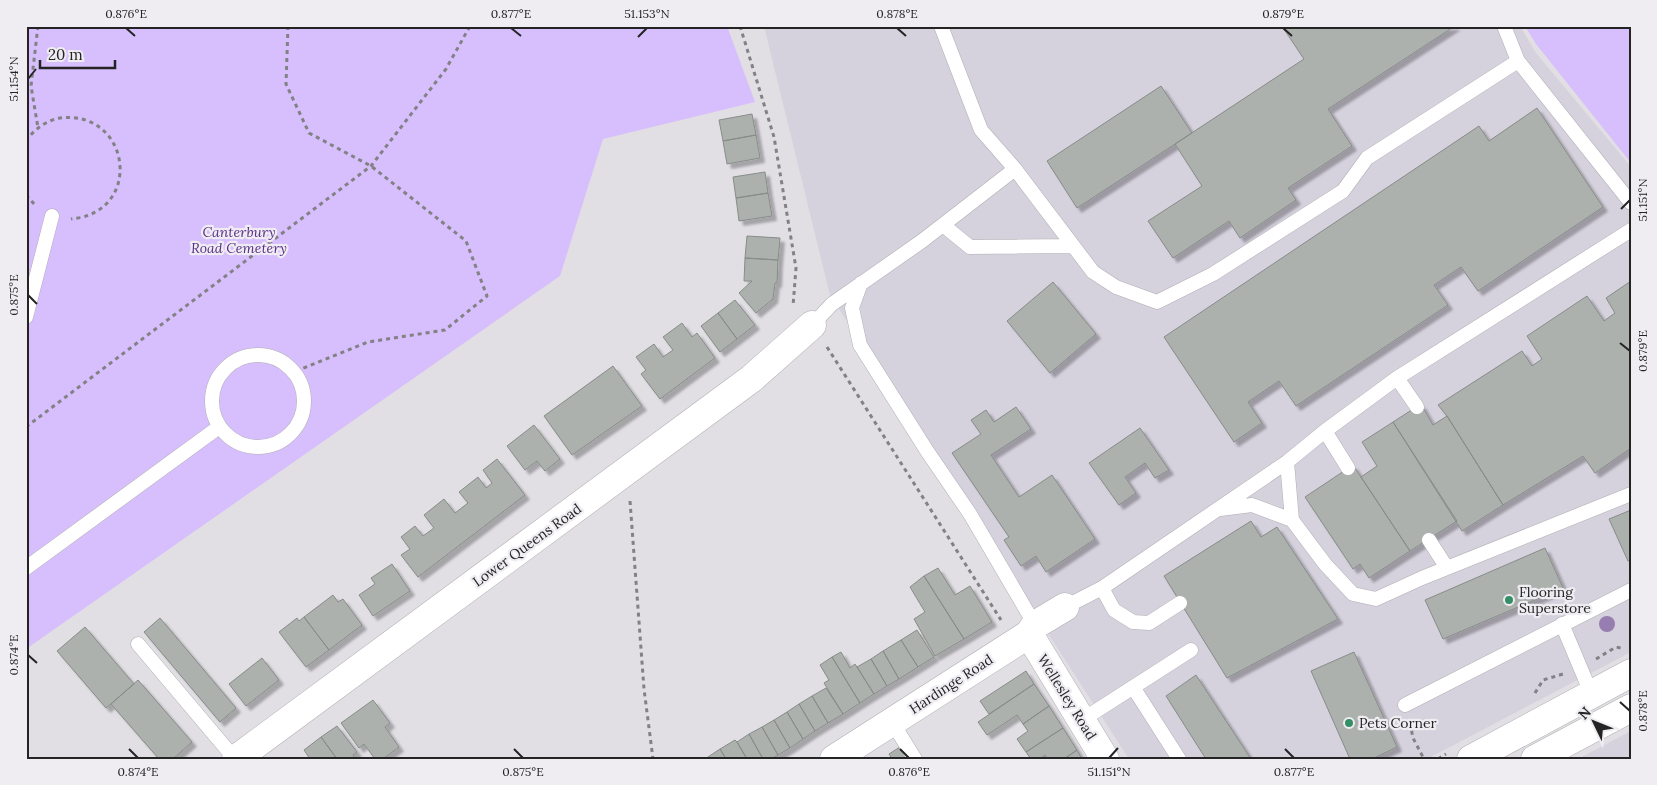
<svg xmlns="http://www.w3.org/2000/svg" width="1657" height="785" font-family="Lora,serif">
<defs>
<filter id="shadow"><feDropShadow dx="4.5" dy="4.5" stdDeviation="1" flood-color="#0004"/></filter>
</defs>
<rect width="100%" height="100%" fill="#e1dfe4"/>
<path fill="#d5d1dd" d="M764,26h756l16,27 95,114v485l-204,107h-298l-299,-464z
M1631,731v28h-53z"/>
<path fill="#d7befd" d="M26,26h701l28,76 -152,37 -43,137 -534,373z
M1525,26h106v137l-95,-119z"/>
<path fill="#acb1ae" stroke="#878c89" filter="url(#shadow)" d="M1282,26h173l-127,83 24,37 -64,42 8,12 -56,38 -11,-17 -56,37 -25,-37 54,-35 -27,-42 129,-85z
M1161,86l31,47 -115,75 -30,-47z
M1537,108l66,99 -125,84 -17,-24 -27,18 14,20 -152,101 -17,-25 -31,21 14,21 -28,19 -70,-105 315,-211 10,15z
M752,114l4,21 -33,6 -4,-21z
M756,135l4,23 -33,6 -4,-23z
M765,172l3,21 -32,5 -3,-21z
M768,193l4,23 -33,5 -3,-23z
M747,236l33,2 -2,22 -33,-2z
M745,258l33,2 -1,23h-2l-2,16 -17,14 -17,-20 13,-12h-8z
M1631,281v167l-36,25 -12,-17 -80,49 -56,-89 -9,-11 84,-54 10,15 10,-7 -15,-23 60,-40 17,25 11,-8 -9,-15z
M1053,282l43,52 -46,39 -43,-52z
M735,300l20,25 -18,14 -19,-26z
M718,313l19,26 -17,13 -19,-26z
M682,323l10,14 5,-4 18,25 -55,41 -19,-25 5,-4 -10,-13 18,-13 9,13 10,-7 -10,-13z
M613,366l29,40 -70,49 -28,-39z
M1421,404l12,21 14,-9 56,89 -41,26 -69,-109z
M1016,407l15,22 -40,26 28,42 33,-22 43,64 -49,33 -10,-16 -15,10 -17,-26 5,-3 -57,-84 29,-19 -10,-14 15,-10 8,12z
M1393,422l64,99 -47,30 -49,-74 16,-11 -15,-24z
M534,425l26,34 -15,12 -8,-10 -12,9 -18,-24z
M1140,428l29,42 -14,8 -10,-15 -20,14 11,16 -17,12 -30,-42z
M497,459l28,36 -107,82 -17,-22 9,-6 -9,-12 14,-11 8,10 11,-8 -10,-13 20,-16 11,14 13,-10 -9,-11 19,-15 8,11 6,-5 -9,-13z
M1353,465l57,86 -41,27 -9,-14 -7,5 -48,-72z
M1631,510v50l-3,1 -19,-42z
M1251,521l10,16 16,-10 61,92 -111,59 -63,-102z
M1545,548l18,40 -120,51 -18,-39z
M392,564l18,27 -37,25 -14,-21 16,-11 -4,-6z
M938,568l17,27 15,-9 22,36 -28,17 -40,-63z
M924,576l40,63 -29,17 -21,-37 11,-7 -15,-25z
M333,595l5,7 5,-3 19,26 -33,25 -25,-33z
M304,617l25,33 -23,17 -27,-35 18,-14 2,3z
M160,618l76,90 -16,14 -76,-90z
M85,627l49,57 -28,24 -49,-57z
M917,630l17,27 -16,10 -17,-27z
M901,640l17,27 -19,12 -16,-28z
M883,651l16,28 -12,7 -16,-27z
M841,652l9,16 5,-4 19,30 -14,9 -28,-46z
M1354,652l43,95 -25,12h-22l-39,-88z
M832,657l28,46 -17,11 -19,-31 5,-3 -9,-15z
M262,658l17,22 -33,26 -17,-22z
M871,659l16,27 -13,8 -17,-27z
M1026,671l8,13 -45,30 -9,-13z
M1196,675l55,84h-45l-40,-63z
M138,680l54,62 -19,17h-14l-48,-55z
M1034,684l15,22 -26,18 -6,-9 -30,20 -9,-13z
M826,688l17,26 -15,9 -16,-27z
M812,696l16,27 -13,8 -16,-27z
M373,700l17,23 -5,4 14,20 -16,12h-8l-11,-15 -5,4 -18,-25z
M799,704l16,27 -12,8 -16,-27z
M1049,706l14,22 -37,24 -9,-13 11,-8 -5,-7z
M787,712l16,27 -13,9 -16,-28z
M774,720l16,28 -12,7 -16,-28z
M337,726l20,26 -4,3 3,4h-19l-16,-22z
M762,727l16,28 -6,4h-9l-14,-25z
M1063,728l14,22 -13,9h-17l-2,-4 -5,4h-9l-5,-7z
M749,734l14,25h-16l-10,-17z
M321,737l16,22h-27l-6,-9z
M735,740l2,2 10,17h-21l-6,-10z
M903,745l9,14h-20l-3,-5z
M720,749l6,10h-21z
M1077,750l5,9h-18z"/>
<g fill="none" stroke-linecap="round" stroke-linejoin="round">
<g stroke="#b0afb3" stroke-width="15">
<path id="service" d="M1504,26l14,35 113,142
M1015,169l78,103 23,15 41,15 56,-28 130,-83 24,-33 151,-97
M943,225l27,22 103,-1
M861,283l-9,25 8,37 67,106 43,63 65,111
M26,317l26,-101
M812,325l20,-21 90,-63 93,-72 -34,-39 -40,-104
M212 401a46 46 0 1 1 92 0a46 46 0 1 1-92 0Z
M1397,378l20,29
M1325,431l23,37
M1287,462l5,58 33,44 28,30 23,5 46,-21 209,-84
M1220,509l32,-4 40,15
M1429,540l18,28
M26,568l193,-141
M1102,588l12,22 19,12 16,1 31,-20
M1065,607l37,-19 185,-126 38,-31 72,-53 234,-148
M1562,624l29,69
M138,644l97,115
M1133,687l46,72
M1405,705l226,-115
M1082,720l109,-70
M892,722l23,37"/>
</g>
<g stroke="#b0afb3" stroke-width="29">
<path id="minor" d="M1029,634l76,125
M236,759l515,-380 61,-54
M834,759l195,-125 6,-9 30,-18"/>
</g>
<g stroke="#b0afb3" stroke-width="29">
<path id="primary" d="M1471,759l160,-86
M1535,759l96,-51"/>
</g>
<path stroke="#828184" stroke-width="3" stroke-dasharray="4 4" stroke-linecap="butt" d="M38,26l-7,60 7,42
M288,26l-2,58 23,49 62,33 95,75 21,55 -42,34 -77,12 -74,30
M740,26l34,111 22,131 -3,38
M26,141c7,-11 21,-21 34,-23 66,-8 82,80 26,98 -4,2 -10,2 -15,3
M26,195l10,11
M827,347l174,273
M26,427l345,-261 75,-97 24,-43
M630,501l14,188 9,70
M1596,659l20,-12 5,1
M1535,693l8,-13 20,-6
M1410,723l3,15 11,21
M1438,759l8,-5"/>
<use href="#service" stroke="#fff" stroke-width="14"/>
<use href="#minor" stroke="#fff" stroke-width="28"/>
<use href="#primary" stroke="#fff" stroke-width="28"/>
</g>
<circle fill="#977eb1" cx="1607" cy="624" r="8"/>
<path fill="none" stroke="#242425" stroke-width="2" d="M126,28l9,8M511,28l10,8M897,28l9,8M1283,28l9,8M638,37l9,-9M28,79l8,-10M1621,209l9,-9M28,295l9,9M1620,343l10,8M28,655l9,8M1620,702l10,9M129,749l9,9M514,749l9,9M900,749l9,9M1285,749l9,9M1109,758l9,-10"/>
<g fill="#348f66" stroke="#efedf2" stroke-width="2">
<circle cx="1509" cy="600" r="5"/>
<circle cx="1349" cy="723" r="5"/>
</g>
<g text-anchor="middle" stroke-width="4.5" stroke-linejoin="round" paint-order="stroke">
<g font-size="14" font-style="italic" fill="#5a2f88" stroke="#efedf2">
<text x="239" y="237">Canterbury<tspan x="239" dy="16">Road Cemetery</tspan></text>
</g>
<g font-size="14" fill="#242425" stroke="#efedf2">
<text transform="translate(527 545) rotate(-36)" y="5">Lower Queens Road</text>
<text transform="translate(951 684) rotate(-33)" y="5">Hardinge Road</text>
<text transform="translate(1067 697) rotate(58)" y="5">Wellesley Road</text>
</g>
<g font-size="14" fill="#242425" stroke="#efedf2" text-anchor="start">
<text x="1519" y="597">Flooring<tspan x="1519" dy="16">Superstore</tspan></text>
<text x="1359" y="728">Pets Corner</text>
</g>
</g>
<rect width="1657" height="785" fill="none" stroke="#efedf2" stroke-width="55"/>
<g transform="translate(1594 722) rotate(313)" stroke="#efedf2" stroke-width="4" paint-order="stroke">
<path d="M0-4L9 19L0 12L-9 19Z" fill="#242425"/>
<text y="-8" font-size="14" font-weight="bold" text-anchor="middle" fill="#242425">N</text>
</g>
<path d="M40 60v8h75v-8" fill="none" stroke="#242425" stroke-width="2.5"/>
<text x="48" y="60" font-size="15" fill="#242425" stroke="#efedf2" stroke-width="4" paint-order="stroke">20 m</text>
<rect x="28" y="28" width="1602" height="730" fill="none" stroke="#242425" stroke-width="2"/>
<g font-size="12" text-anchor="middle" fill="#242425">
<text x="126" y="18">0.876°E</text>
<text x="511" y="18">0.877°E</text>
<text x="647" y="18">51.153°N</text>
<text x="897" y="18">0.878°E</text>
<text x="1283" y="18">0.879°E</text>
<text transform="translate(14 79) rotate(-90)" y="4">51.154°N</text>
<text transform="translate(1643 200) rotate(-90)" y="4">51.151°N</text>
<text transform="translate(14 295) rotate(-90)" y="4">0.875°E</text>
<text transform="translate(1643 351) rotate(-90)" y="4">0.879°E</text>
<text transform="translate(14 655) rotate(-90)" y="4">0.874°E</text>
<text transform="translate(1643 711) rotate(-90)" y="4">0.878°E</text>
<text x="138" y="776">0.874°E</text>
<text x="523" y="776">0.875°E</text>
<text x="909" y="776">0.876°E</text>
<text x="1109" y="776">51.151°N</text>
<text x="1294" y="776">0.877°E</text>
</g>
</svg>
